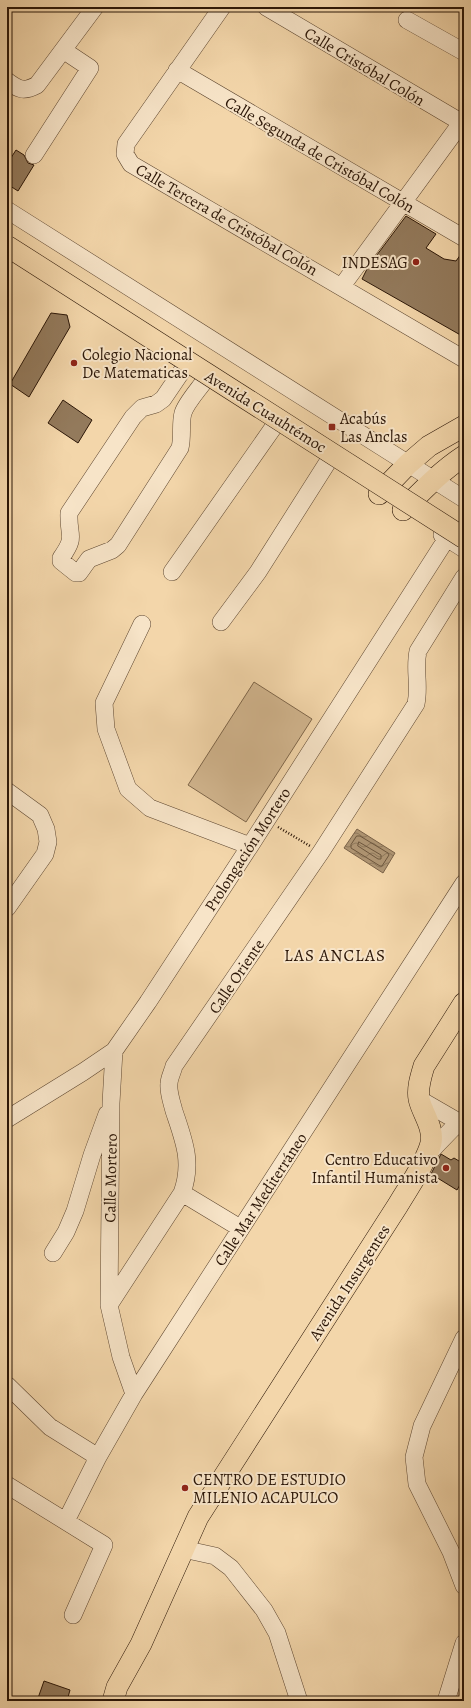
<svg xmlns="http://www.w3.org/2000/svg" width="471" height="1708" font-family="Alegreya,serif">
<defs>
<pattern id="water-waves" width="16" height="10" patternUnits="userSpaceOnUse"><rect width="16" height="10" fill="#af9573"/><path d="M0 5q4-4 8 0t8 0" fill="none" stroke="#8f795c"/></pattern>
</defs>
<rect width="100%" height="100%" fill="#f3d6aa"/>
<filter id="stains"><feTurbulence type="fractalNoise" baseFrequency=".005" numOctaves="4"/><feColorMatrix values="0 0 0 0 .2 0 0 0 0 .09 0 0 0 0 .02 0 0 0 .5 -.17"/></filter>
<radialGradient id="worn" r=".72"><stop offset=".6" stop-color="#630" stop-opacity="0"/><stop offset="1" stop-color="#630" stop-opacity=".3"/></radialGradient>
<path fill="#d1b58e" stroke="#7e664a" d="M254,682l58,37 -66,103 -58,-37z"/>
<path fill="url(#water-waves)" stroke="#7a6248" d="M357,829l38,24 -12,20 -39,-25z"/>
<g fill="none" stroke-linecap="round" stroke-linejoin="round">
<path stroke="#6d563d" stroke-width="1" d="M357,836h3l28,17 1,2 -7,11h-2l-29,-18v-3z
M359,842l22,13v4h-3l-20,-13z"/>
</g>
<path fill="#937a5c" stroke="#2b1607" d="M16,150l8,5 4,8 6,2 -16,26 -11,-7v-20z
M406,216l30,18 -10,14 18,11 12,2 8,-11v87l-102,-58 6,-12z
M51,313l16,2 3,12 -41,70 -19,-13z
M63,400l29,20 -14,23 -30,-20z
M441,1154l10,6 3,-2 10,6v14l-7,12 -26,-16z
M44,1681l26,9 -3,11h-30z"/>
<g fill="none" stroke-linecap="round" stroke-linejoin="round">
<g stroke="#5d4630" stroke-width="18">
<path id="minor" d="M222,7l-96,137 -1,10 6,10 333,195
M266,7l198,117
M407,20l57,32
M177,70l287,168
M7,81c12,9 17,11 30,4l58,-78
M34,155l56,-87 -27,-18
M7,210l457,289
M342,286l122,-167
M184,368l-21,31 -7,5 -14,4 -9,9 -64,96c-1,25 8,22 -8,45v3l15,12h3l10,-14 23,-9 6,-5 62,-97c3,-12 0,-24 3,-35 3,-10 16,-24 22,-33
M442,535l22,14
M172,572l103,-147
M221,622l37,-50 71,-112
M142,624l-38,79 2,26 22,60 22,19 100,38
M7,791l33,24 6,14 2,13 -3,12 -38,54
M114,1051l-3,52 -2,202 12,52 13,37
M419,1099l45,26
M7,1119l76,-47 31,-21 34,-49 102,-156 197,-308
M426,1156l26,-27 8,-6
M182,1193l58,35
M53,1253l13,-21 9,-21 17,-56 15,-41
M109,1305l73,-112c11,-31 2,-52 -8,-82 -2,-8 -6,-19 -5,-27 0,-6 4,-13 5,-18l147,-214 95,-148c4,-20 -2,-34 2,-53l46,-74
M464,1338l-42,88 -8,31 3,27 34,68 13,34
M7,1385l43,42 48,30
M7,1485l97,60 -31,70
M66,1521l32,-64 36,-63 330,-511
M183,1549l32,7 16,12 33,42 13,23 22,68
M446,1701l18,-58"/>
</g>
<g stroke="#2b1607" stroke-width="22">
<path id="major" d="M379,494l29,-30 21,-18 35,-20
M403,510c19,-19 38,-39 61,-54
M113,1701l4,-14 24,-43 57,-127 200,-312c10,-17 29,-44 33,-62 3,-16 -9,-30 -12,-44 -2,-11 2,-23 5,-33l40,-63"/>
</g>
<path stroke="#2b1607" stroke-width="2.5" stroke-dasharray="1 2" stroke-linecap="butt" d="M278,827l32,19"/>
<use href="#minor" stroke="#f7e4c8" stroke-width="17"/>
<use href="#major" stroke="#f3d6aa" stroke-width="21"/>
<g stroke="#2b1607" stroke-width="22" stroke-linecap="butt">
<path id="major-bridge" d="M7,246l457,292"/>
</g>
<use href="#major-bridge" stroke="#f3d6aa" stroke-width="21"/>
</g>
<g fill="#8f2418" stroke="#f7e4c8" stroke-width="1.5">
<circle cx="416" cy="262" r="4"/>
<circle cx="74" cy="363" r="4"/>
<rect x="328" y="423" width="8" height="8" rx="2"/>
<circle cx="446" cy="1168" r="4"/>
<circle cx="185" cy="1488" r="4"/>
</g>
<g text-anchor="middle" stroke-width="4" stroke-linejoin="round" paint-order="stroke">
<g font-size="16" fill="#2b1607" stroke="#f7e4c8">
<text transform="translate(365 66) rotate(31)" y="6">Calle Cristóbal Colón</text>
<text transform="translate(320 154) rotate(30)" y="6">Calle Segunda de Cristóbal Colón</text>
<text transform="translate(227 219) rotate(30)" y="6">Calle Tercera de Cristóbal Colón</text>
<text transform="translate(266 411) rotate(32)" y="6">Avenida Cuauhtémoc</text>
<text transform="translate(247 849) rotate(-57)" y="6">Prolongación Mortero</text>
<text transform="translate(236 976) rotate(-56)" y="6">Calle Oriente</text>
<text transform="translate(110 1178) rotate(-89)" y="6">Calle Mortero</text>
<text transform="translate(260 1199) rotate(-57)" y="6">Calle Mar Mediterráneo</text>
<text transform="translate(349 1282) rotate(-57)" y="6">Avenida Insurgentes</text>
</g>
<g font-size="16" fill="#2b1607" stroke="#f7e4c8" text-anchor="start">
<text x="408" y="268" text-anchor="end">INDESAG</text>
<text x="82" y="360">Colegio Nacional<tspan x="82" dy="18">De Matematicas</tspan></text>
<text x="340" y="424">Acabús<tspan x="340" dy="18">Las Anclas</tspan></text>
<text x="438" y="1165" text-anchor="end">Centro Educativo<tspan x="438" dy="18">Infantil Humanista</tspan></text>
<text x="193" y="1485">CENTRO DE ESTUDIO<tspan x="193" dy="18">MILENIO ACAPULCO</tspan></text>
</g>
<g font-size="17" letter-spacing="1" fill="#2b1607" stroke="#f7e4c8">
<text x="335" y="961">LAS ANCLAS</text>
</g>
</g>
<rect width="471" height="1708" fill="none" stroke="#f3d6aa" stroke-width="24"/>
<rect x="8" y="8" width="455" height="1692" fill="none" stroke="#2b1607" stroke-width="2"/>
<rect x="12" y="12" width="447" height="1684" fill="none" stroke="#2b1607"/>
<rect width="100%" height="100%" filter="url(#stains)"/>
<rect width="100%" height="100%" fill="url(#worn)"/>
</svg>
